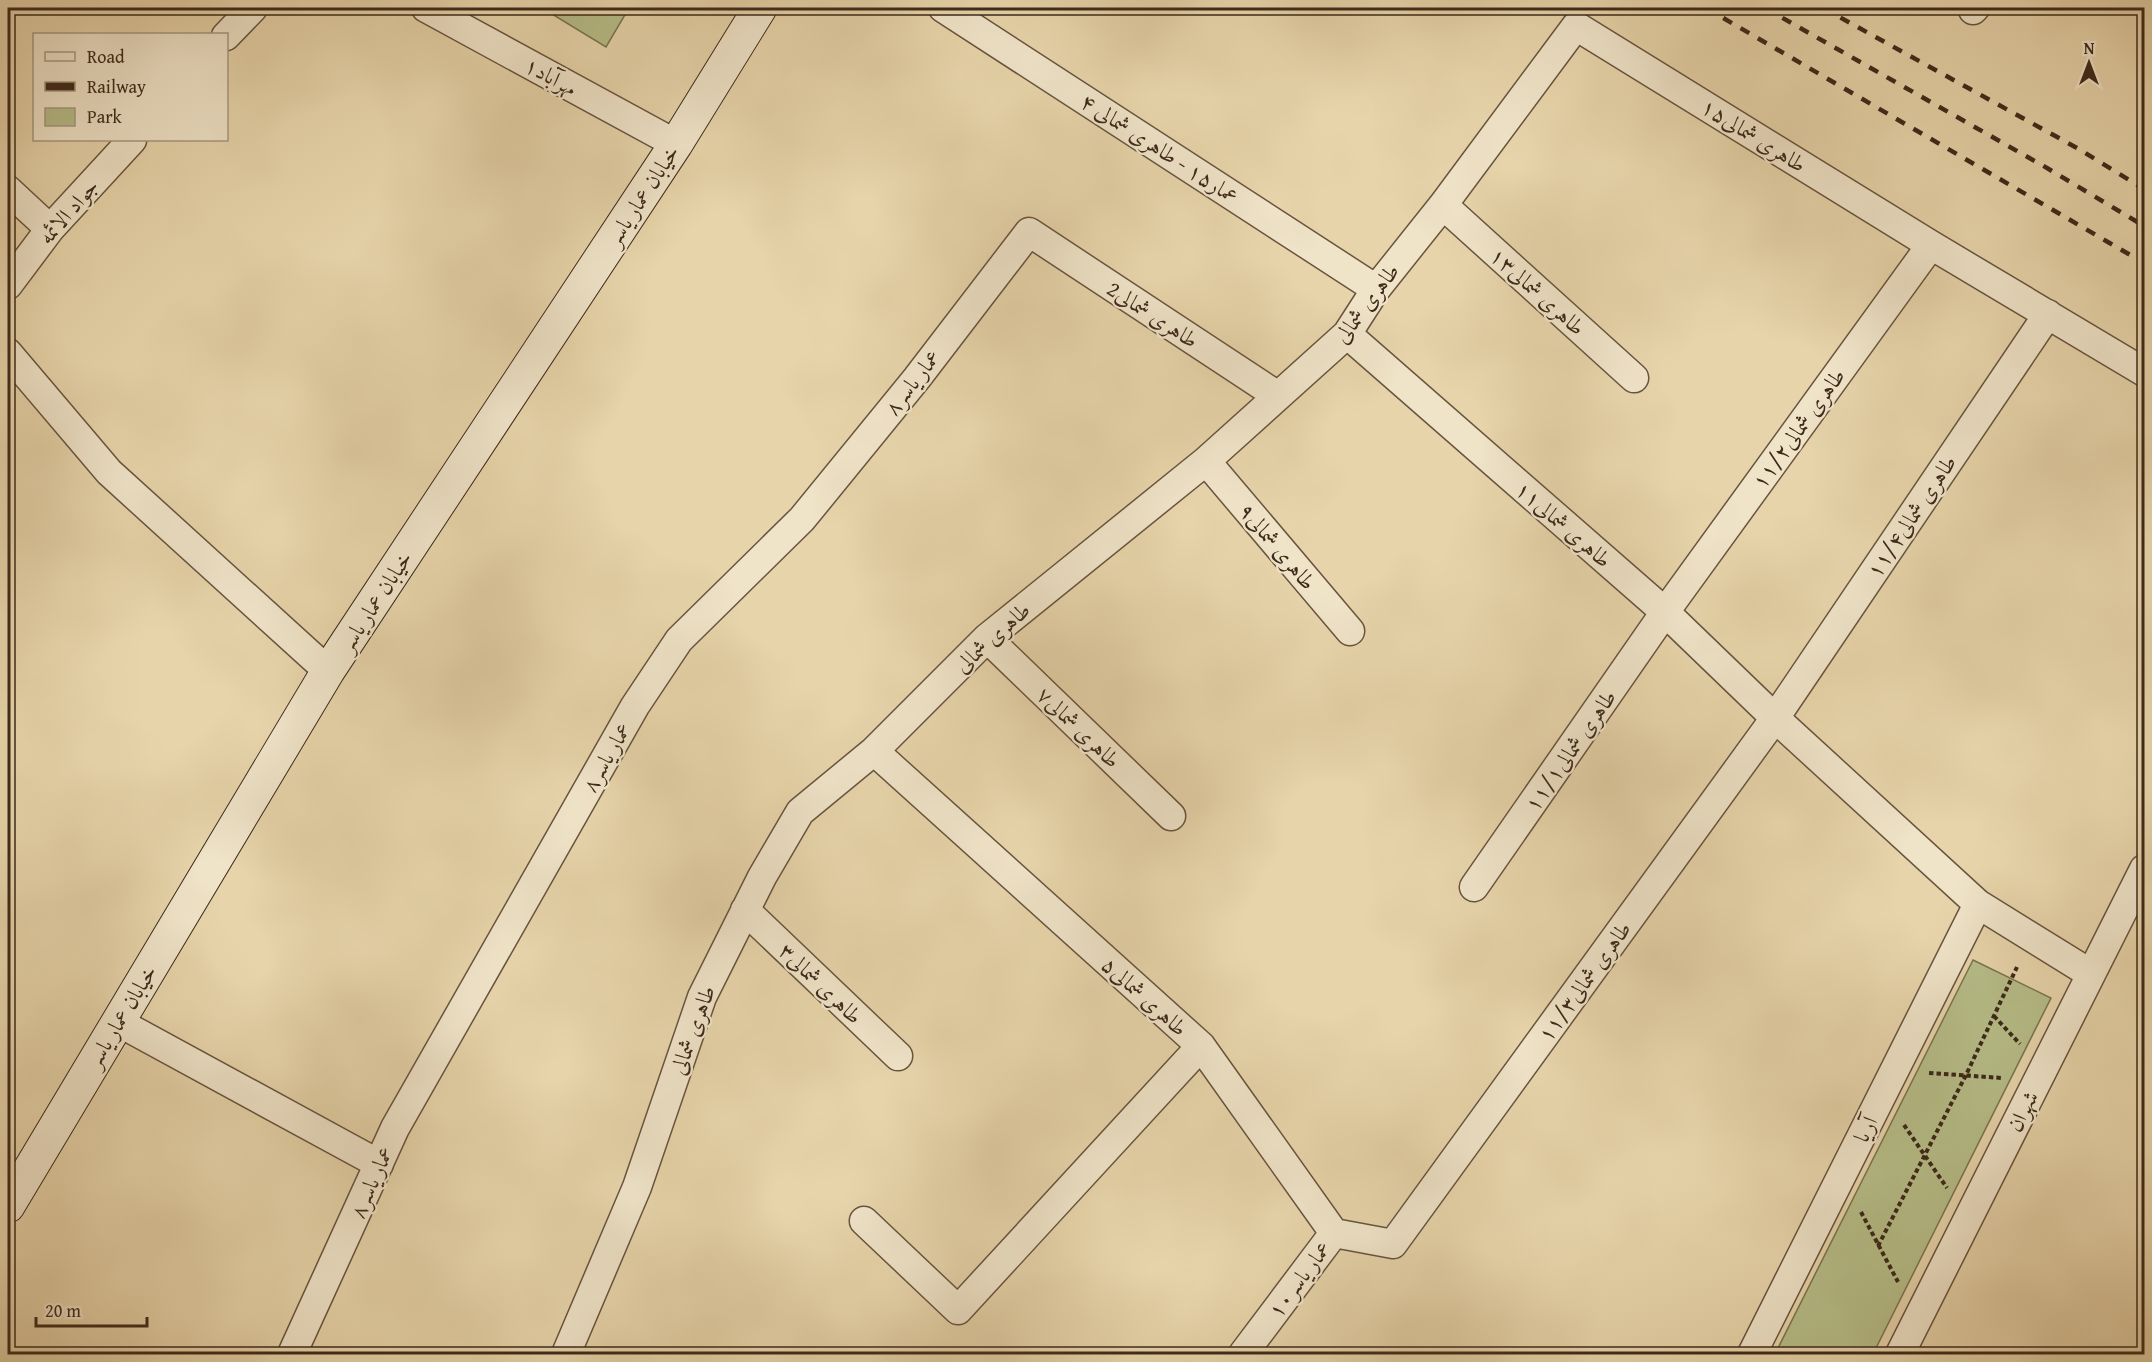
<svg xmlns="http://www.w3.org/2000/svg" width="2152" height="1362" font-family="'Gentium Book Plus',Amiri,serif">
<rect width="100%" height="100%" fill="#e7d4aa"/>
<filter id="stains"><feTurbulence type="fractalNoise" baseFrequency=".00333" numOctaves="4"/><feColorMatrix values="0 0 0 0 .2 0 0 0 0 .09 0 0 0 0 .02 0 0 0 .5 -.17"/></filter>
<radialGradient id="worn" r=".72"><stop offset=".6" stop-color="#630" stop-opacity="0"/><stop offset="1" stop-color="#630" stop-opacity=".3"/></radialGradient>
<path fill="#b6bd88" stroke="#7a7452" stroke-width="1.5" d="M542,8h87l-23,39z
M1973,960l78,38 -178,356h-98z"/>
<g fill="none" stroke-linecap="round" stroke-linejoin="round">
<g stroke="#68543f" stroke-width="31">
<path id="street" d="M426,8l250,136
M943,8l433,281
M1973,10l2,-2
M226,36l27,-28
M8,190l42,39
M1443,205l191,173
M8,285l42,-56 82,-89
M1347,334l318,278 110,106 203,186 113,70
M8,353l101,119 219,199
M1206,461l144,170
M987,638l184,178
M874,751l327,295 133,187 59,11 382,-526 273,-404
M1474,887l191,-275 266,-367
M745,910l153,146
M118,1022l261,142
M864,1221l94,89 243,-264
M292,1354l103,-226 240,-422 44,-66 123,-121 115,-141 112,-146 249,164
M566,1354l71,-167 65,-190 60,-120 38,-65 74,-61 113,-113 219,-177 141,-127 29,-45 67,-84 133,-179 355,219 213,127
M1243,1354l91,-121
M1752,1354l226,-450
M1900,1354l244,-485"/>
</g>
<g stroke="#3d2a1b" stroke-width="35">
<path id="secondary" d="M8,1206l320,-535 348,-527 84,-136"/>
</g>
<path stroke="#3d2a1b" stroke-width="4" stroke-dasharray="4.5 3" stroke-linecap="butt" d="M1994,1016l26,28
M1929,1073l73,5
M1904,1125l43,63
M1861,1212l37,70
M1878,1246l88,-171 51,-108"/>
<use href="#street" stroke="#efe3c8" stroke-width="28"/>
<use href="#secondary" stroke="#efe3c8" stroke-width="33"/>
<path stroke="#3d2a1b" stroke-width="4.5" stroke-dasharray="10 10" stroke-linecap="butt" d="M1706,8l438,255
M1765,8l282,160 97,58
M1823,8l254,140 67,41"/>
</g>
<g text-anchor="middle" stroke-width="4.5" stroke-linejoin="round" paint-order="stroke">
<g font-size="22" fill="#3d2a1b" stroke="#efe3c8">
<text transform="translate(551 76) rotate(29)" y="8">مهرآباد۱</text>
<text transform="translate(1754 135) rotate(32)" y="8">طاهری شمالی۱۵</text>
<text transform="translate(1160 148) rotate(33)" y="8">عمار۱۵ - طاهری شمالی ۴</text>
<text transform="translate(642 195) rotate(-57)" y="8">خیابان عمار یاسر</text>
<text transform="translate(68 211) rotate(-49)" y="8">جواد الائمه</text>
<text transform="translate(1538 291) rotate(42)" y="8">طاهری شمالی۱۳</text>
<text transform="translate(1366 303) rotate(-53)" y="8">طاهری شمالی</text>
<text transform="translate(1153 314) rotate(33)" y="8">طاهری شمالی2</text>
<text transform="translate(912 382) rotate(-52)" y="8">عمار یاسر۸</text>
<text transform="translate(1798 428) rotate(-54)" y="8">طاهری شمالی۱۱/۲</text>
<text transform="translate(1911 516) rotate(-56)" y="8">طاهری شمالی۱۱/۴</text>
<text transform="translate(1564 524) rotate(41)" y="8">طاهری شمالی۱۱</text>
<text transform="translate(1278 546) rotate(50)" y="8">طاهری شمالی۹</text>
<text transform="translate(375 601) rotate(-57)" y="8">خیابان عمار یاسر</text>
<text transform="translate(992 637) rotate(-42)" y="8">طاهری شمالی</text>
<text transform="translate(1079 727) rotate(44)" y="8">طاهری شمالی۷</text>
<text transform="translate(1570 750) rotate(-55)" y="8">طاهری شمالی۱۱/۱</text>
<text transform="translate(606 757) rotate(-60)" y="8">عمار یاسر۸</text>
<text transform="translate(1584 981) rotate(-54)" y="8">طاهری شمالی۱۱/۳</text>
<text transform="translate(821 983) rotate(44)" y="8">طاهری شمالی۳</text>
<text transform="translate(1145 996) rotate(42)" y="8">طاهری شمالی۵</text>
<text transform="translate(121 1016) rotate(-59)" y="8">خیابان عمار یاسر</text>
<text transform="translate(692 1030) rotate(-70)" y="8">طاهری شمالی</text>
<text transform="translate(2022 1111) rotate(-63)" y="8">شهران</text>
<text transform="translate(1865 1129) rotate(-64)" y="8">آریا</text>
<text transform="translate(371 1182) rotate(-66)" y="8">عمار یاسر۸</text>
<text transform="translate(1299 1279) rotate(-53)" y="8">عمار یاسر۱۰</text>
</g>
</g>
<rect width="2152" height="1362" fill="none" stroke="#e7d4aa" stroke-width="30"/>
<rect x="9" y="9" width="2134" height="1344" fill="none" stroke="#3d2a1b" stroke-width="3"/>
<rect x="15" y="15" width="2122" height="1332" fill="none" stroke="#3d2a1b" stroke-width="1.5"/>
<rect x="33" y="33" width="195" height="108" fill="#efe3c8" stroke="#a89983" stroke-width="1.5"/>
<rect x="45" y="52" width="30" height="9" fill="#efe3c8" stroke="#a89983" stroke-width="1.5"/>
<text x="87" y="63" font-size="18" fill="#3d2a1b">Road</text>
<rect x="45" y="82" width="30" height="9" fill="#3d2a1b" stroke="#a89983" stroke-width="1.5"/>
<text x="87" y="93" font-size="18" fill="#3d2a1b">Railway</text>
<rect x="45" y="108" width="30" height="18" fill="#b6bd88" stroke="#a89983" stroke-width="1.5"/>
<text x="87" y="123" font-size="18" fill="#3d2a1b">Park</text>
<g transform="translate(2089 63)" stroke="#efe3c8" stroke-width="4.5" paint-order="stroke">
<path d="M0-4.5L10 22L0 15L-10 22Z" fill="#3d2a1b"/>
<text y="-9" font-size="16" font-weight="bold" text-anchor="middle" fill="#3d2a1b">N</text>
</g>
<path d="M36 1317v9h111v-9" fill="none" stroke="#3d2a1b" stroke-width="3"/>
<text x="45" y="1317" font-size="18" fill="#3d2a1b" stroke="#efe3c8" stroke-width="4.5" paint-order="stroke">20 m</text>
<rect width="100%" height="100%" filter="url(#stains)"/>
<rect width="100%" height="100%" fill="url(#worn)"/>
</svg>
